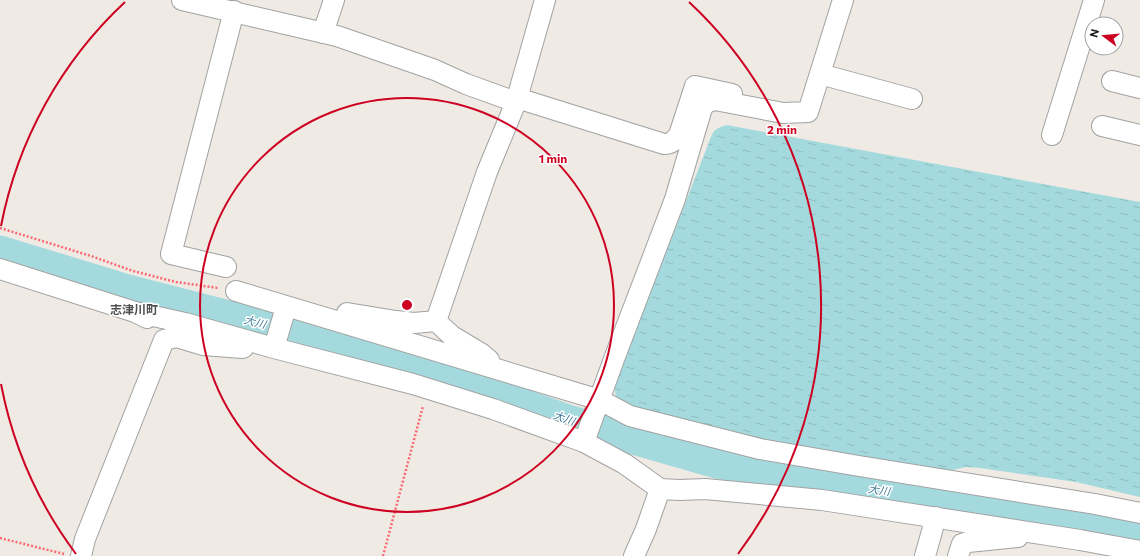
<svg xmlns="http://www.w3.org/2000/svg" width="1140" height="556" font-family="Commissioner,'Noto Sans JP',sans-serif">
<defs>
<pattern id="water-ripples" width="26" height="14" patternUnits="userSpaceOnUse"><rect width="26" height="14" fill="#a4dade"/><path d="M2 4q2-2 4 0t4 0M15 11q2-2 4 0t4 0" fill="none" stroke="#8dbbbe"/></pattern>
</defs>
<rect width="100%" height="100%" fill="#efeae4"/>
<path fill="url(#water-ripples)" d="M727,125l413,77v295l-64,-15 -96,-14 -14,-1 -27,6 -172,-30 -136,-35c-17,-11 -19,-12 -13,-32l91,-234c4,-11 6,-14 18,-17z"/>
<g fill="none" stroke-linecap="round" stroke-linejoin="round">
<path stroke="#a4dade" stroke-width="31" d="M0,251l128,39 267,69 176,62 146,42 89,17 162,22 172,32"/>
<g stroke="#a2a2a2" stroke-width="22">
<path id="minor" d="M182,0l155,36 98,34 31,14 50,18
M323,33l11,-33
M820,74l92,25
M1112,81l28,7
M517,98l147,46c7,0 10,-3 15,-9l16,-49 37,8
M808,112l35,-112
M1102,126l38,9
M1052,135l42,-135
M226,267l-55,-13 63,-243
M0,269l135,43 12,6
M236,291l364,109 30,16 130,33 99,17 236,38 45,9
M135,312l50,11 89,25 139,36 80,25 91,33 41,22 35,25 20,1 25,-1 117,11 258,40 60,11
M347,313l49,8 18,2 22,-2 16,15 30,18 7,6
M436,321l51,-149 29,-70 29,-102
M274,348l12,-41
M584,442l30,-83 61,-160 27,-91 5,-6 8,-2 68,13 25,-1
M81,556l4,-17 79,-199 12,-3 27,8 40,3
M634,556l12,-27 14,-40
M925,556l11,-39
M958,556l4,-12 6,-2 50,-5"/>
</g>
<path stroke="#fc6871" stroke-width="2.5" stroke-dasharray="2 2" stroke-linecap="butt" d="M0,228l91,28 42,15 43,11 42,6
M0,538l64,16
M383,556l40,-150"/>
<use href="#minor" stroke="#fff" stroke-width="20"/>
</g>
<g fill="none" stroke="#cd0022" stroke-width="2">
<circle cx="407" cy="305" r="207"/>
<path d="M76 554A414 414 0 0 1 1 384M1 226A414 414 0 0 1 125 2M689 2A414 414 0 0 1 738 554"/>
</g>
<g text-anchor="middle" stroke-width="3" stroke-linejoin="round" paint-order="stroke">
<g font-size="11" font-style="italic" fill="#407a98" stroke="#fff">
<text transform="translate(255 322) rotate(15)" y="4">大川</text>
<text transform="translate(564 418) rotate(19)" y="4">大川</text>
<text transform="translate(879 490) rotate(8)" y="4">大川</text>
</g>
<g font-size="12" font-weight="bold" fill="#515151" stroke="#fff">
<text x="134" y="314">志津川町</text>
</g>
</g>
<circle cx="407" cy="305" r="6" fill="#cd0022" stroke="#fff" stroke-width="2"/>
<g font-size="12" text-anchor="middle" font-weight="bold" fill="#cd0022" stroke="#fff" stroke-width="3" stroke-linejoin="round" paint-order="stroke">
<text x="782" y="134">2 min</text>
<text x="553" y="163">1 min</text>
</g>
<g transform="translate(1104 36) rotate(286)"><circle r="19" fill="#ffffff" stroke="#a5a5a5"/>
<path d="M0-3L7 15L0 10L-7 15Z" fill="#cd0022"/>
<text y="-6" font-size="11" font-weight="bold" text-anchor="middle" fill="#1e1e1e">N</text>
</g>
</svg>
